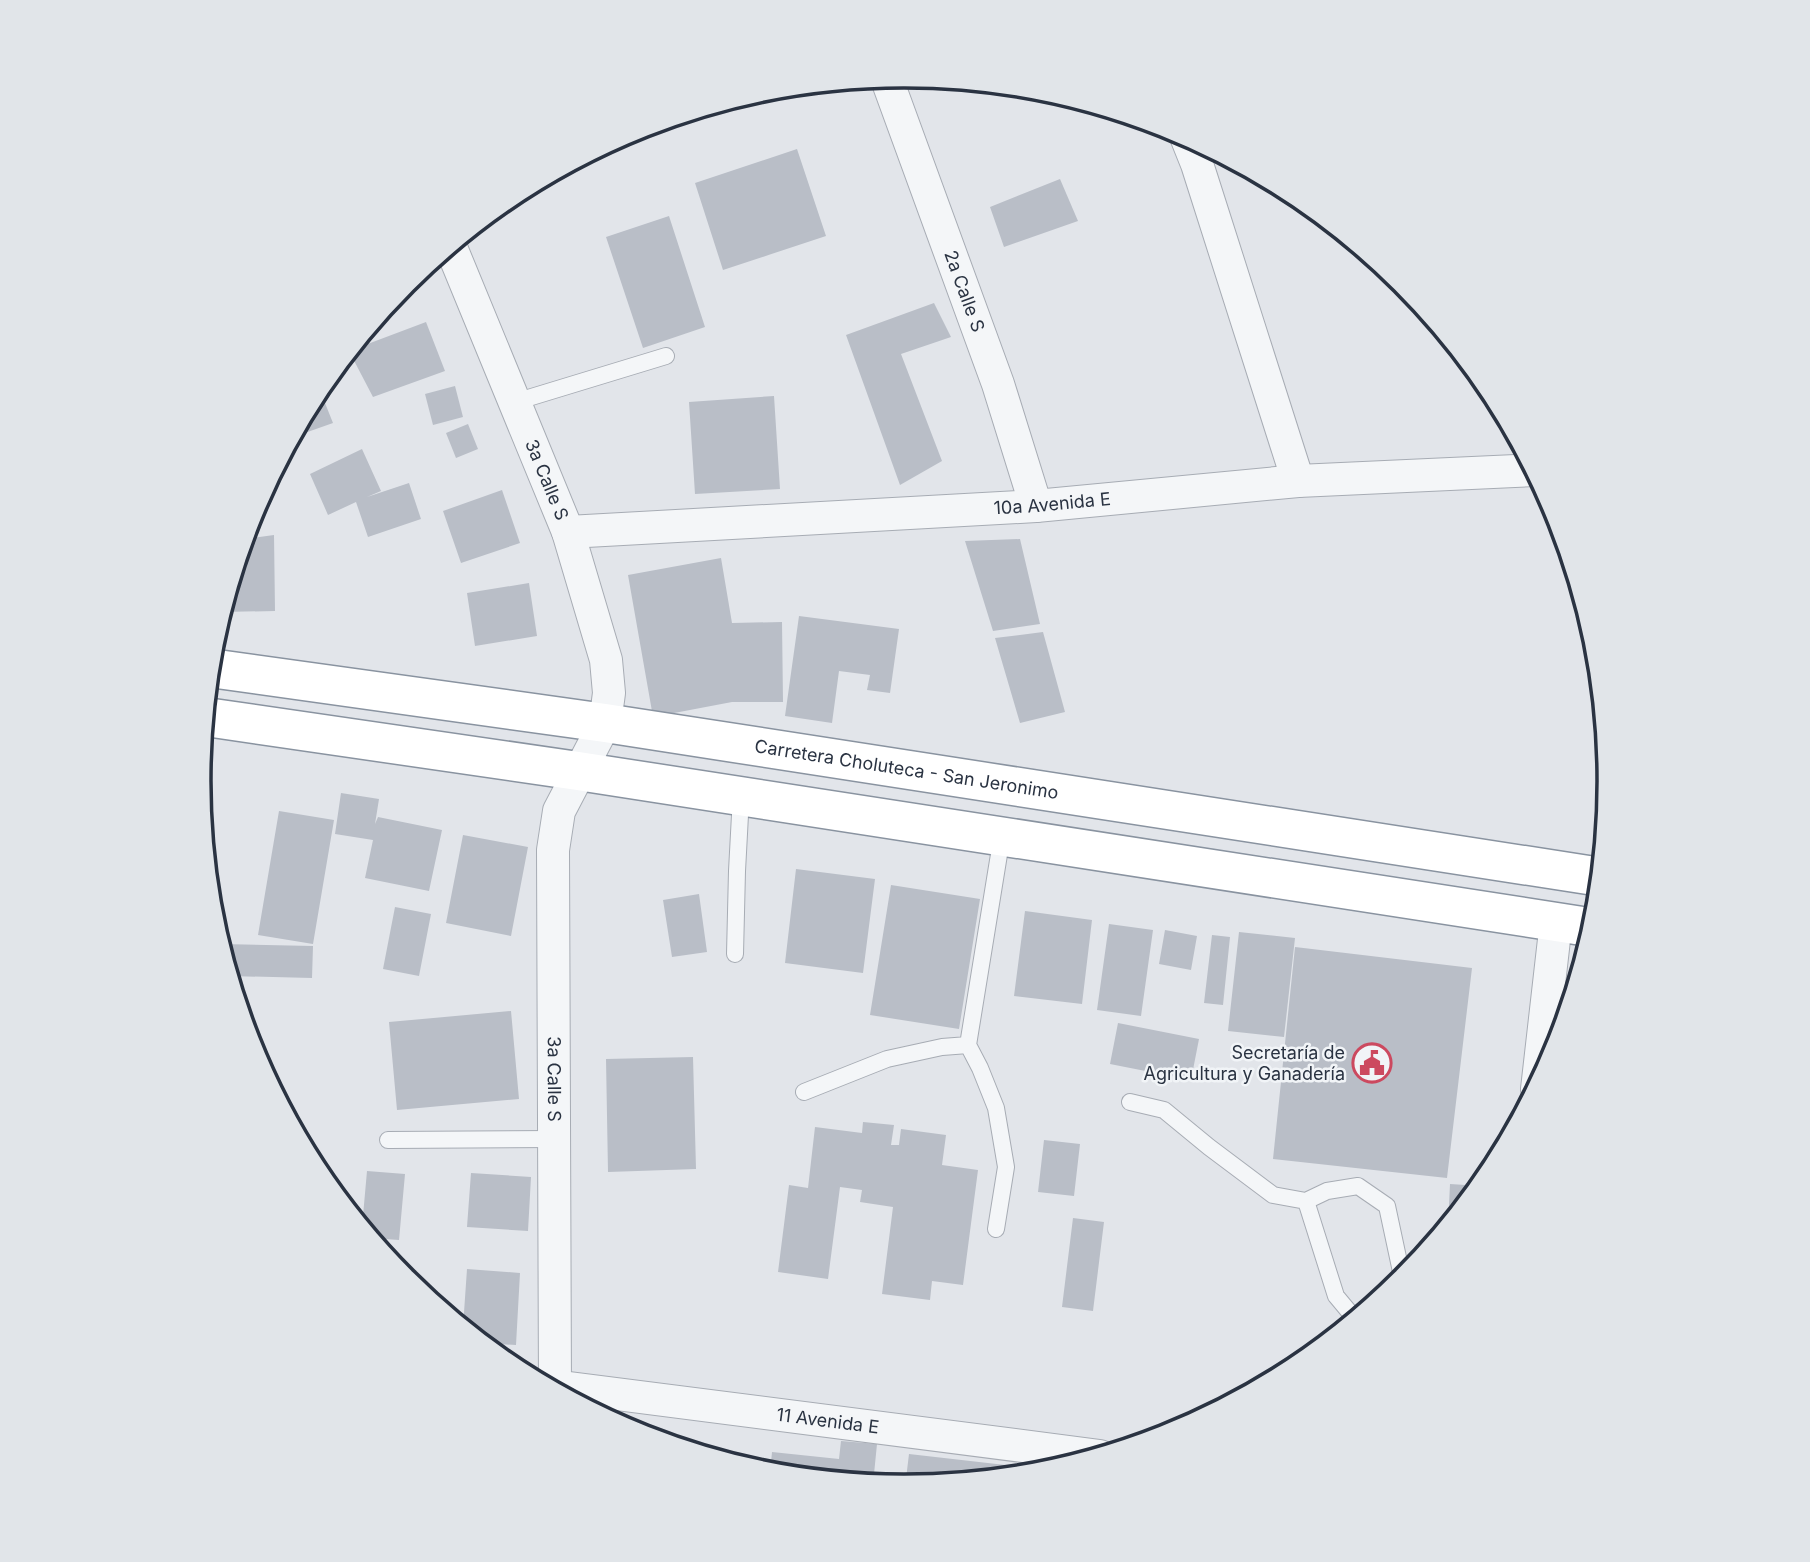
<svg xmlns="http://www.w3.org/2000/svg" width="1810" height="1562" font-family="Inter,sans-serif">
<rect width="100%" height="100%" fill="#e2e5ea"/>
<path fill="#b9bec7" d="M797,149l29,87 -103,34 -28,-87z
M1060,179l18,42 -74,26 -14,-40z
M669,216l36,111 -62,21 -37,-111z
M934,303l17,34 -50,17 41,107 -42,24 -54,-150z
M426,322l19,49 -72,26 -24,-46z
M455,386l8,31 -30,8 -8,-31z
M319,388l14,35 -34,12 1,2 -10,4z
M774,396l6,93 -85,5 -6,-92z
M468,424l10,25 -22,9 -10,-25z
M362,449l19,42 -14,6 42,-14 12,36 -53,18 -12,-35 -28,13 -18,-41z
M502,490l18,53 -59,20 -18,-52z
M274,535l1,76 -53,1 22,-73z
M1020,539l20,85 -47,7 -28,-90z
M721,558l11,65 50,-1 1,80h-51l-79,15 -25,-142z
M529,583l8,53 -62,10 -8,-53z
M799,616l100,13 -9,64 -23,-3 3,-15 -31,-4 -7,52 -47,-7z
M1043,632l22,80 -45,11 -25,-85z
M341,793l38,6 -4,25 3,-7 64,13 -13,61 -64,-13 8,-38 -38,-6z
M279,811l55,9 -21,124 -55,-9z
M463,835l65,12 -17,89 -65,-13z
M796,869l79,10 -12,94 -78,-10z
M891,885l89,14 -21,130 -89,-14z
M699,894l8,58 -35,5 -9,-57z
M395,907l36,7 -12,62 -36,-7z
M1025,911l67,9 -10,84 -68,-8z
M1109,924l44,6 -12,86 -44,-6z
M1165,930l32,6 -6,34 -32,-6z
M1239,932l56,6 -11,99 -56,-6z
M1212,935l18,2 -7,68 -19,-2z
M221,944l92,2 -1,32 -82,-2z
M1295,947l177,21 -25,210 -174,-19z
M1577,986l-15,47 -8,-42z
M511,1011l8,88 -122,11 -8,-88z
M1118,1023l81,16 -8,41 -81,-16z
M693,1057l3,112 -88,3 -2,-113z
M863,1122l31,3 -3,20h8l2,-16 45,6 -4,30 36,5 -15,115 -31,-4 -2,19 -48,-6 11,-87 -33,-5 2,-12 -22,-3 -12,92 -50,-7 11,-87 19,3 7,-61 47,6z
M1044,1140l36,4 -6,52 -36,-4z
M367,1171l38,3 -6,66 -27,-2 -10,-11z
M471,1173l60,4 -3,54 -61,-4z
M1450,1184l31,2 -33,40z
M1073,1218l31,4 -11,89 -31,-4z
M467,1269l53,4 -4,72 -33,-2 -20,-16z
M841,1441l36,3 -4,40 -103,-11 2,-21 67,7z
M909,1454l105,12 -1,10 -108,11z"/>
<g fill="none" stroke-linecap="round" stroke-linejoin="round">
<g stroke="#a7acb4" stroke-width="18">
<path id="service" d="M515,402l151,-46
M735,954l2,-83 4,-75
M804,1092l83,-33 55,-12 26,-2
M1130,1102l34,8 45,37 64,48 33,6 30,95 20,24
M388,1140l166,-1
M1306,1201l21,-10 31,-5 29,20 16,75
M996,1229l10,-62 -10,-59 -16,-40 -12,-23 34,-209"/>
</g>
<g stroke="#a7acb4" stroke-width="34">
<g id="minor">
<path id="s1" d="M886,77l112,307 38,122"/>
<path d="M1185,134l12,30 101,317"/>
<path id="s2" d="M450,245l118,287 38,128 3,33 -4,30 -46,88 -6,39 2,540"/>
<path id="s3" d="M568,532l468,-26 262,-25 237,-11"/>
<path d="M1537,1089l19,-167"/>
<path id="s4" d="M546,1385l554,71"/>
</g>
</g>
<g stroke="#8993a0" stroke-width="41">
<g id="trunk">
<path id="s5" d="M210,668l395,55 996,154"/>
<path d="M206,717l372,54 1017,157"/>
</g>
</g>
<use href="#service" stroke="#f4f6f8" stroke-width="16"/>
<use href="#minor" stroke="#f4f6f8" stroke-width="32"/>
<use href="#trunk" stroke="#fff" stroke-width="38"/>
</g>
<defs>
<g id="civic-ring" transform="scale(2.0125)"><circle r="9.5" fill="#f1f4f7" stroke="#cc495f" stroke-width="1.5"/><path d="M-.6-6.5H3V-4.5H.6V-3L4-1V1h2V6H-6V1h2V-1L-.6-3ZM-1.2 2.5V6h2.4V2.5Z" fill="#cc495f"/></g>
</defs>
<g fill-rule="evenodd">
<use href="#civic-ring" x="1372" y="1063"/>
</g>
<g text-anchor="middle" stroke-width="5" stroke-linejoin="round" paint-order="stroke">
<g font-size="18" fill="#2a3342" stroke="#f1f4f7">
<text dy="6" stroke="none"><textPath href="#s1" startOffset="228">2a Calle S</textPath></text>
<text dy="6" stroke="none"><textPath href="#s2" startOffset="254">3a Calle S</textPath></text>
<text dy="6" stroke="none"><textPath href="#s3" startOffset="485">10a Avenida E</textPath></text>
<text dy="6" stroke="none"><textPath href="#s5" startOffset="704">Carretera Choluteca - San Jeronimo</textPath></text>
<text dy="6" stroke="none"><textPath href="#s2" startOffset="875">3a Calle S</textPath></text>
<text dy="6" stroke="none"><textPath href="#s4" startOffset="284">11 Avenida E</textPath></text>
</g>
<g font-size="18" fill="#2a3342" stroke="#f1f4f7" text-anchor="end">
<text x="1345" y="1059">Secretaría de<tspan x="1345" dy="21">Agricultura y Ganadería</tspan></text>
</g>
</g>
<path d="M0 0H1810V1562H0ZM211 781a693 693 0 1 1 1386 0a693 693 0 1 1-1386 0Z" fill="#e1e5e9" fill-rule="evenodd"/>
<path fill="none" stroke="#2a3342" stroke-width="3.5" d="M211 781a693 693 0 1 1 1386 0a693 693 0 1 1-1386 0Z"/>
</svg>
